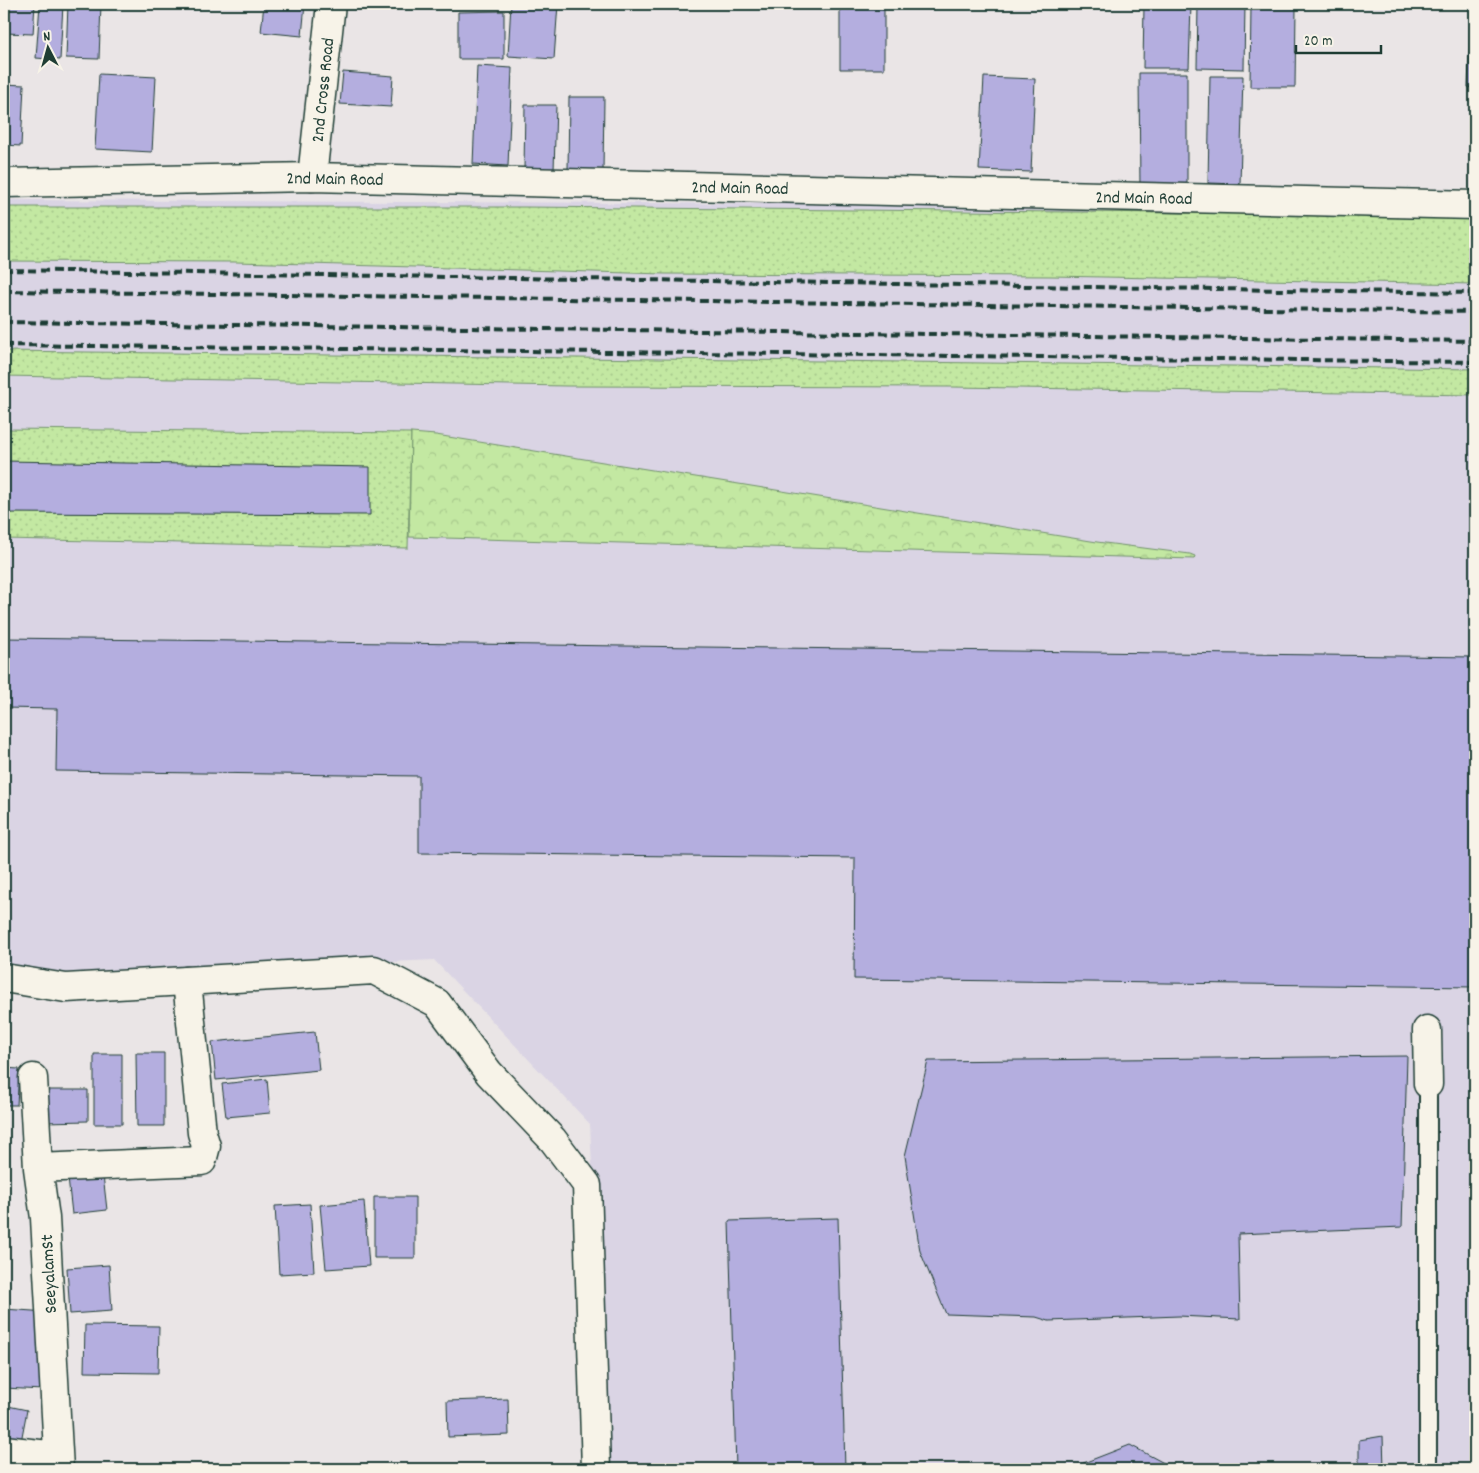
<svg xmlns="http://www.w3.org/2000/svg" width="1479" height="1473" font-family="Dekko,sans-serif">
<defs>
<pattern id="grass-dots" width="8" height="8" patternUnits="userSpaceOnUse" patternTransform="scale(1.25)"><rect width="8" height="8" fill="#c3e8a2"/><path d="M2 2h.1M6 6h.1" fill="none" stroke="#a7c88c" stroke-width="1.8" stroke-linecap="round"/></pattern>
<pattern id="forest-crowns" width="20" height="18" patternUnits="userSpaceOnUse" patternTransform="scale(1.25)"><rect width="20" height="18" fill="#c3e8a2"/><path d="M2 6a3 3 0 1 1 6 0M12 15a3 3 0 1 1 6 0" fill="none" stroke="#a7c88c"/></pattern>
</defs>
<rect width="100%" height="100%" fill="#eae5e6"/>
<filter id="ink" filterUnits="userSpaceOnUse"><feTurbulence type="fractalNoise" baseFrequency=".02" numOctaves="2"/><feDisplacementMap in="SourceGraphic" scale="10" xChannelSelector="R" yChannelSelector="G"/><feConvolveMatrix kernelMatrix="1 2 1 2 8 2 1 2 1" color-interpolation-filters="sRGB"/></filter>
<g filter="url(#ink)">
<path fill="#dad4e4" d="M4,200l1471,7v1262h-869l-16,-345 -156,-164 -430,20z"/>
<path fill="url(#grass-dots)" stroke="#71926b" d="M4,207h521l873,8 77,3v66l-424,-8 -386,-2 -429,-12 -232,-1z
M4,351l1471,18v26l-523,-8 -385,-1 -563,-10z
M4,429l407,4 -3,115 -404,-9z"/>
<path fill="url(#forest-crowns)" stroke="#71926b" d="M411,433l25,2 661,107 93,12 5,2 -1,3 -785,-22z"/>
<path fill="#b4aedf" stroke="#1f3d34" d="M4,4h31l-2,30 -29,-1z
M40,4h23l-3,56 -24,-2z
M68,4h33l-2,55 -33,-1z
M264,4h41l-3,32 -41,-4z
M511,4h47l-4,55 -46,-3z
M840,4h44v65h-44z
M1144,4h47l-2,64h-46z
M1198,4h47l-1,65 -47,-1z
M1251,6l45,1 -1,80h-45z
M1471,9h4v79l-7,-1z
M504,11v48h-46v-47z
M477,66l35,2 -4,98 -35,-2z
M343,72l50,4 -2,31 -51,-3z
M1139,73h48v115h-47z
M99,74l57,3 -4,75 -57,-3z
M1210,76h33l-3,108 -32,-1z
M984,77l51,2 -4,93 -52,-2z
M4,84l20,1 -3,61 -17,-1z
M569,97h35l-1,75 -35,-1z
M525,105h31l-2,65h-30z
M4,461l366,6v48l-366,-2z
M4,638l1471,19v330l-621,-8 1,-121 -436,-5v-77l-363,-5 1,-62 -53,-1z
M315,1032l4,38 -103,10 -4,-38z
M136,1053h28v73h-27z
M94,1054h28v70h-28z
M1407,1056l-5,171 -164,7 2,85 -61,-3 -130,5 -13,-4 -90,-3 -26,-63 -15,-95 23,-95z
M4,1068l15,1 -2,36h-13z
M267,1079l3,34 -44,4 -4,-33z
M45,1090h43v31l-43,1z
M103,1175l4,35 -35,4 -4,-36z
M374,1197h41v61h-41z
M364,1201l5,65 -43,3 -6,-64z
M310,1204l4,68 -35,2 -4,-68z
M838,1218l7,251h-109l-7,-248z
M109,1265l3,46 -42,3 -3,-46z
M4,1309l43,3 -4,78 -39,-2z
M85,1325l74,1 -1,47 -74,-1z
M508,1399l1,36 -61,2 -1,-36z
M8,1406l19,4 -7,37 -16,-4v-15z
M1383,1436l1,33h-13l-12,-5v-24z
M1130,1445l45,24h-107z"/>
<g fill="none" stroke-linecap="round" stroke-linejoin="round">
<g stroke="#1f3d34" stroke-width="20">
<path id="service" d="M1428,1469v-385"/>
</g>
<g stroke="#1f3d34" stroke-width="31">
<path id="minor" d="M312,177l19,-173
M1427,1030l1,54
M33,1078l5,90 7,50 14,251
M38,1168l164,-7 4,-15 -4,-13 -15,-152
M4,1450l53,6"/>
</g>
<g stroke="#1f3d34" stroke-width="31">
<path id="tertiary" d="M4,183l308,-6 1163,28"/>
</g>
<g stroke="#1f3d34" stroke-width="31">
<path id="secondary" d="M4,978l62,10 308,-18 63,33 52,70 64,67 34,45 9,284"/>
</g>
<use href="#service" stroke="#f7f3e8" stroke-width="16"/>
<use href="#minor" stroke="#f7f3e8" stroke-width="28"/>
<use href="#tertiary" stroke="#f7f3e8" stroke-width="28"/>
<use href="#secondary" stroke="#f7f3e8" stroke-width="28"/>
<path stroke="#1f3d34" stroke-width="4" stroke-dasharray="8 4" stroke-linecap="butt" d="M4,270l1471,23
M4,291l1471,21
M4,322l1471,19
M4,345l1471,17"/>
</g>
</g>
<g text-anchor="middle" stroke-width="4" stroke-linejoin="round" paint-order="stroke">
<g font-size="18" fill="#1f3d34" stroke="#f7f3e8">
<text transform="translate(322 90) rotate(-84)" y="6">2nd Cross Road</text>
<text transform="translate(335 178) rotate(1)" y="6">2nd Main Road</text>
<text transform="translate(740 187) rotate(1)" y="6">2nd Main Road</text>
<text transform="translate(1144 197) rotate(1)" y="6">2nd Main Road</text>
<text transform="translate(48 1274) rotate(-93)" y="6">SeeyalamSt</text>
</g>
</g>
<rect width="1479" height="1473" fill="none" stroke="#f7f3e8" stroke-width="20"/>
<rect x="10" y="10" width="1459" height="1453" fill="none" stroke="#1f3d34" stroke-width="2" filter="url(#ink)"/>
<g transform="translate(48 48) rotate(354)" stroke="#f7f3e8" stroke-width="4" paint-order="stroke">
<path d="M0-4L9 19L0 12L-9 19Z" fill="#1f3d34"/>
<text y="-8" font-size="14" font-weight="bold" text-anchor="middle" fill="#1f3d34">N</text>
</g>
<path d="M1296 45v8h85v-8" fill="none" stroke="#1f3d34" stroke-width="2.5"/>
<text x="1304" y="45" font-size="15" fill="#1f3d34" stroke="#f7f3e8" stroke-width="4" paint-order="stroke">20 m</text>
</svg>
